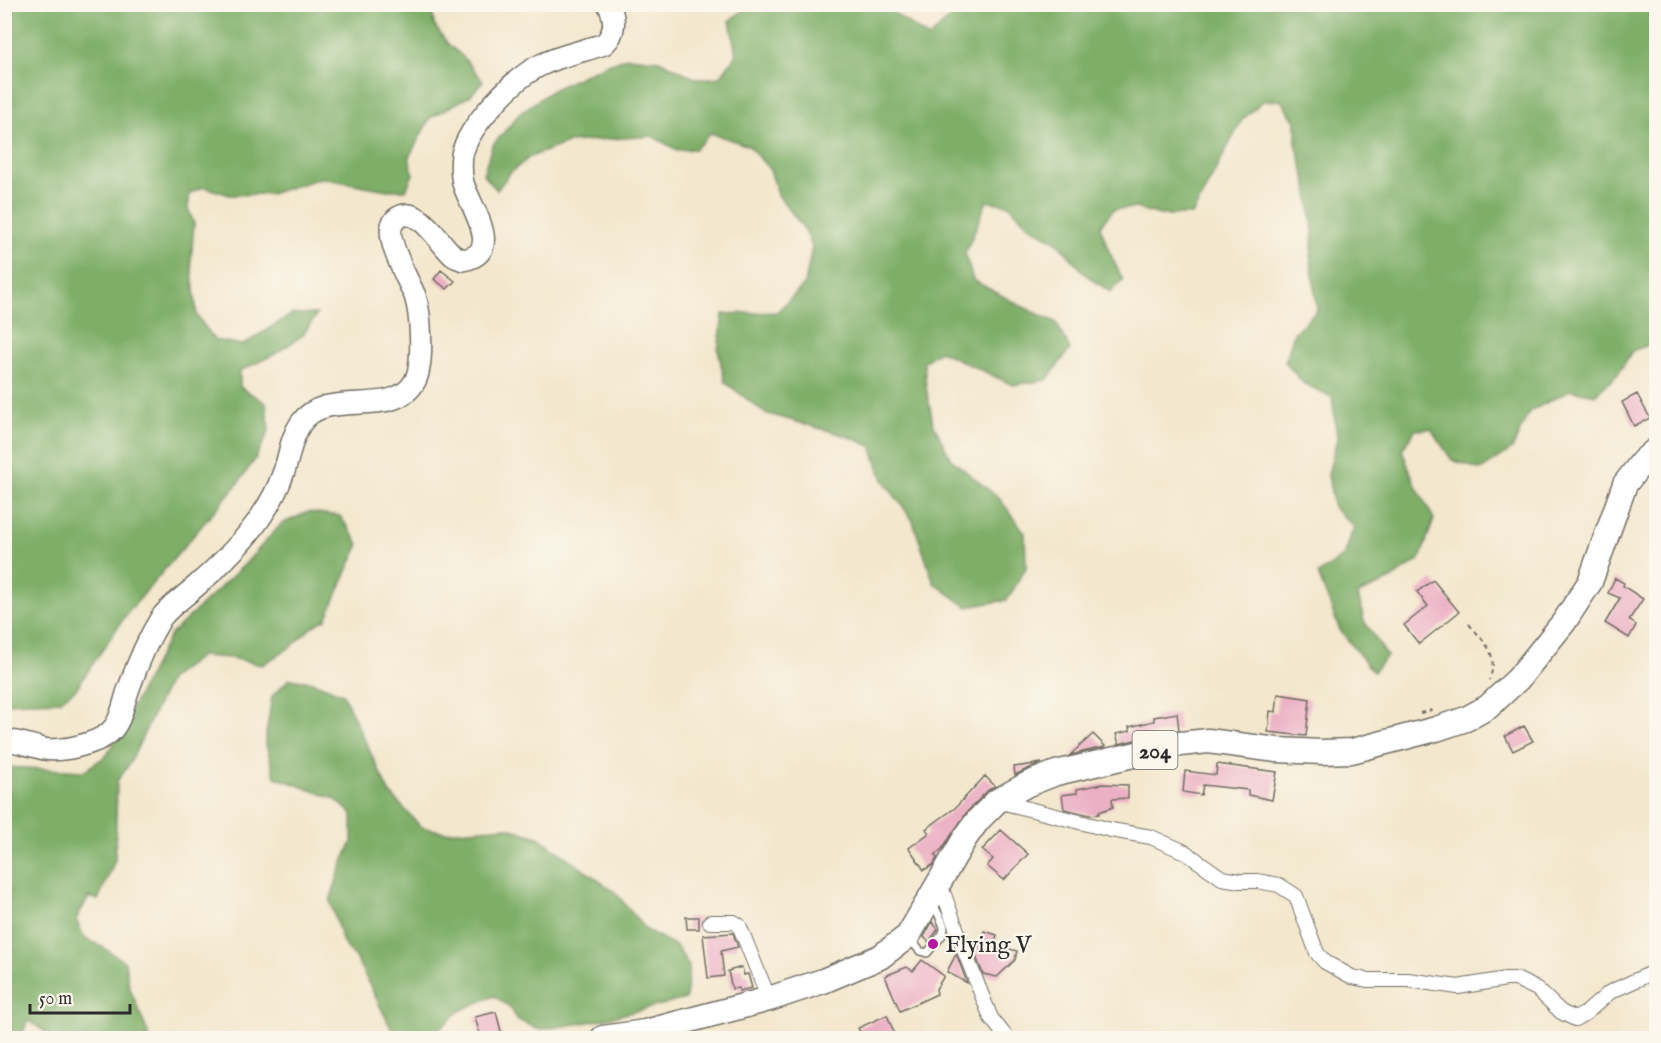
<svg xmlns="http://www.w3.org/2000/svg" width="1661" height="1043" font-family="'IM FELL English',serif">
<rect width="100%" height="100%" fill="#fbf7ec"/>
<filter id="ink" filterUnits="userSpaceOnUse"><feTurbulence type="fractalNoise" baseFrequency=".0167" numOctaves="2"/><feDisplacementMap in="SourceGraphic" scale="12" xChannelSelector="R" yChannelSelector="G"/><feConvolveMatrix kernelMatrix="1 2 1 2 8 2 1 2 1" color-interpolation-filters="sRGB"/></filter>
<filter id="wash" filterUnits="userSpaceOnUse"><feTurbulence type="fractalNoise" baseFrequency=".008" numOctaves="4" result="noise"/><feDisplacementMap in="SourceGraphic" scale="24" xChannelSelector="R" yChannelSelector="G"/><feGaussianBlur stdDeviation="1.35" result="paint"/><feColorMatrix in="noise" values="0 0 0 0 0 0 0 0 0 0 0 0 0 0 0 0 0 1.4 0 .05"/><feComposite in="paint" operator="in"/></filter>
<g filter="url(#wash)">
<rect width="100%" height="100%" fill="#f3e7cd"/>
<path fill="#7eae68" stroke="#546c4a" stroke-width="1.5" d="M4,5h428l2,20 14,19 15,13 20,24 -13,15 -40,22 -21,39 4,17 -7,16h-19l-66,-12 -51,16 -40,1 -26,-8 -14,6 -2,15 6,15 -3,38 6,55 18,24 28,5 49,-31h25l-14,21 -28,19 -35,17v16l26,16 3,28 -14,28 -16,23 -113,133 -50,74 -17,12 -54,2z
M964,5h692v337l-24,9 -14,23 -23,21 -25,-5 -41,22 -17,37 -31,21 -29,-10 -21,-31 -16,1 -13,20 13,34 19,35 -14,40 -32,22 -30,13 6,27 23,35 -14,16 -33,-42 -22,-56 26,-18 10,-30 -20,-18 -6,-33 9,-37 -5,-41 -28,-13 -19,-22 9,-29 23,-23 -6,-49 2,-30 -6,-46 -11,-42v-20l-15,-23 -18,1 -21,19 -50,95h-32l-25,-7 -21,1 -14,17 9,25 14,29 -13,12 -24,-17 -29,-33 -28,-16 -20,-21 -22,-4 -22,53 8,26 46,25 37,17 14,27 -23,31 -34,5 -73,-34 -16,11 2,25 7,36 18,36 49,40 25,34 1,35 -19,32 -40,7 -33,-24 -22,-64 -29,-39 -12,-34 -24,-10 -82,-23 -40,-31 -7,-32 5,-36 54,-2 28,-28 7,-37 -7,-17 -27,-35 -8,-25 -21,-24 -38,-13 -16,16 -18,1 -25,-14 -82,6 -40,15 -20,16 -13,17 -14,-16 9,-28 28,-33 34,-24 49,-23 25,-9 31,3 38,19 23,-2 16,-22 -6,-35 20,-15h133l46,33z
M308,512l32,4 19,28 -33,75 -14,8 -21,20 -29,18 -31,-7 -30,-2 -31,23 -40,84 -13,18 -2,79 -17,40 -9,-3 -13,22 9,20 16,7 24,16 4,24 21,52h-96l-26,-18 -7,18h-16v-271l79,4 23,-16 63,-120 75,-71 36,-40z
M289,679l24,3 30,12 46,98 32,35 24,5 61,-5 32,10 77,55 30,37 31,17 13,20 -3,33 -86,21 -61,10 -23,-11 -5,-11 -17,-12 -33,14 -19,17 -18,10 -28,1 -39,-78 -14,-17 -13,-42 12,-37 10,-22v-28l-17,-15 -60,-22 -10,-36 7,-45z"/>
<g id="blocks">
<path fill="#ecb0c5" d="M441,270l14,11 -8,8 -13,-10z
M1637,394l13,24 -16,8 -12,-24z
M1615,578l9,5 -1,3 20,13 -14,21 7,5 -7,13 -24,-15 15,-25 -12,-5z
M1433,580l26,32 -40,32 -15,-19 24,-19 -11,-14z
M1278,694l32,5 -4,37 -38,-4 2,-21 6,1z
M1177,713l2,17 -34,6 1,1 -27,7 -3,-10 14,-3 -1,-4 25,-6v-4z
M1524,726l9,15 -20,10 -8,-15z
M1093,734l12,12 -1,1 -34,8z
M1042,763l-19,8 -8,4 -1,-8z
M1217,764l60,8 -5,28 -24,-5v-5l-45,-5 -2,10 -18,-3 2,-21 31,4z
M985,776l10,10 -8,5 -20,21 -25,37 -7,6 2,3 -4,7 -9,5 -15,-22 20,-15 -3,-4 29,-21z
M1102,784l26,1v13l-16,1 1,8 -14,5v2l-9,1 -26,-6 -2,-14 15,-2v-4z
M1001,830l27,24 -24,26 -17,-14 6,-7 -11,-9z
M686,917h13v12h-12z
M932,922l6,7 -9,13 -5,-5z
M984,931l13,4 -3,10 23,6 -2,9 -18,17 -14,-3 -11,-28 1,-3 6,3z
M733,933l5,14 -17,4 3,25 -16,2 -5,-43z
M956,954l3,7 8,22 -20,-11z
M922,960l22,16 -8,13 1,5 -37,17 -15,-35 22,-9 6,4z
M742,967l2,8 4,-1 4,14 -13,3v-3l-7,1 -4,-18z
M496,1012l6,23 -11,3h-10l-6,-21z
M887,1015l8,20 -6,3h-26l-5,-10z"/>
</g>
</g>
<g filter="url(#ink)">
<use href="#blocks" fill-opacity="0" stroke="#716d64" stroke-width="1.5"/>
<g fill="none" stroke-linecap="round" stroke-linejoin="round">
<g stroke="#716d64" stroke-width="10">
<path id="lane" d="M909,938l11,13 7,2c21,-25 22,-19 6,-49"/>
</g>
<g stroke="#716d64" stroke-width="16">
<path id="street" d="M997,801l114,29 40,7 34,15 37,26 18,3h17l22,4 17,11 21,57 8,9 27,15 15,3h41l50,7 48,-8h10l21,10 24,23 14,7 11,-6 24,-21 46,-21
M939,881l28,77 24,60 16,20
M710,922h24l5,3 30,74"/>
</g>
<g stroke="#716d64" stroke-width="24">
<path id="primary" d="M4,740c14,1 27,6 40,9 17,3 52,-5 65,-16 13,-11 14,-30 20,-45 8,-23 19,-49 32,-70 8,-11 23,-21 34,-31 23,-20 47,-43 65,-69 9,-13 18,-29 23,-44 7,-18 7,-35 18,-51 25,-37 92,-2 114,-42 9,-17 6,-67 0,-85 -6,-15 -34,-62 -20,-76 22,-21 46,27 59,36 3,2 6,2 9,4 43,-7 6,-55 0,-77 -2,-9 -2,-19 -1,-28 6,-29 53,-79 81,-91 19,-9 41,-13 61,-20 12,-11 12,-26 4,-40"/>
</g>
<g stroke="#716d64" stroke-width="27">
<path id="highway" d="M603,1038l42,-6 124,-33 54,-18 57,-24 28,-21 57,-98 13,-18 19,-19 31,-17 28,-11 124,-29 28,-3 69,9 45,2 30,-1 84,-22 30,-10 22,-12 30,-28 46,-57 26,-40 35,-98 18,-23 13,-11"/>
</g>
<path stroke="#716d64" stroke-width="2" stroke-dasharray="4.5 4.5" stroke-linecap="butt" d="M1469,624c15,18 31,30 20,56
M1420,713l12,-3"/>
<use href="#lane" stroke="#fff" stroke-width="7"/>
<use href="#street" stroke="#fff" stroke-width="14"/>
<use href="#primary" stroke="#fff" stroke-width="21"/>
<use href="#highway" stroke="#fff" stroke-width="24"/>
</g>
</g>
<circle fill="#b5179e" stroke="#fbf7ec" stroke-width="2" cx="933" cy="944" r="6"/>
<g text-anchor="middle" stroke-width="4.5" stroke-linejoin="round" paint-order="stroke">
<rect fill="#fbf7ec" stroke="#696865" stroke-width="1.5" x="1132.5" y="731" width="45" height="38" rx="4.5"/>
<g font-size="22" font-weight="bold" fill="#2b2b2b">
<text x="1155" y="758">204</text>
</g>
<g font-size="24" fill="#2b2b2b" stroke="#fbf7ec" text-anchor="start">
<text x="945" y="952">Flying V</text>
</g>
</g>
<rect width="1661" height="1043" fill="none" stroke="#fbf7ec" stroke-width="24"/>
<path d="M30 1004v9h100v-9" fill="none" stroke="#2b2b2b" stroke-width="3"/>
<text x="39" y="1004" font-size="18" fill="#2b2b2b" stroke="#fbf7ec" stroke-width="4.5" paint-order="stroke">50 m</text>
</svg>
